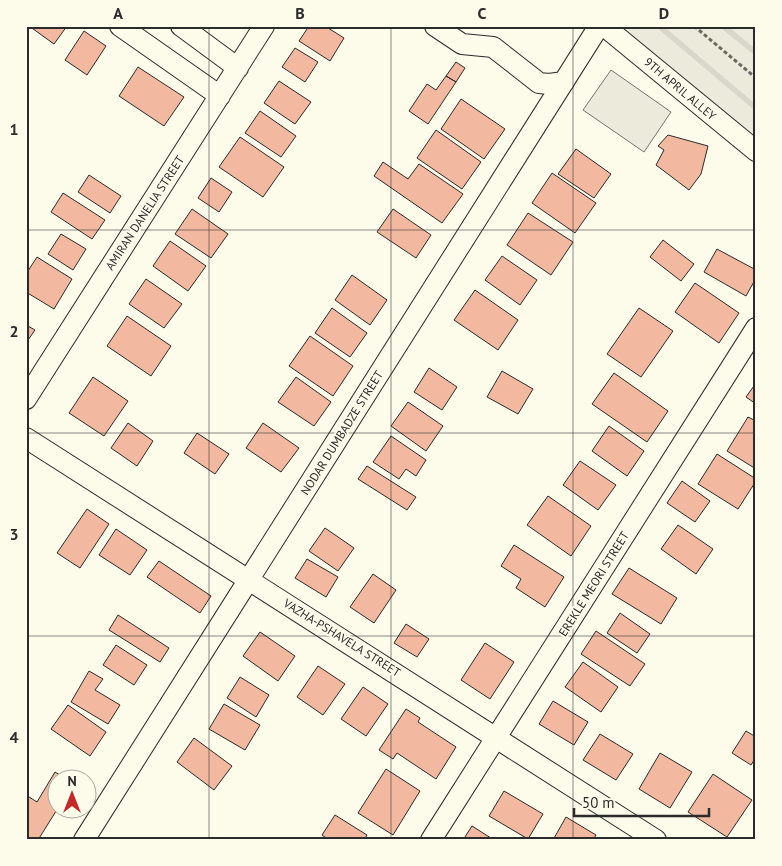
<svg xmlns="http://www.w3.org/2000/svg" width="782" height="866" font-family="'PT Sans',sans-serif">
<rect width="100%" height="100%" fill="#fdfbea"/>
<path fill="#ecebdb" stroke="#74746e" d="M611,26h145v120z
M611,70l60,42 -27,40 -61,-42z"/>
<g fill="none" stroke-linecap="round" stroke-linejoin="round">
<path stroke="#d8d7c9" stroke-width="5.5" d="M659,26l97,82
M723,26l33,27"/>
</g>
<path fill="#f2b8a0" stroke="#2b2b2b" d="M29,26h38l-13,18z
M309,26h16l19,12 -14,23 -31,-20z
M84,31l22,15 -19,29 -22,-15z
M295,48l23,14 -13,20 -23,-15z
M456,62l9,6 -9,14 -10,-6z
M138,67l46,30 -20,29 -45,-30z
M446,76l10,6 -28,42 -19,-13 18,-27 9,6z
M279,81l32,21 -16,22 -31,-21z
M461,99l44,30 -21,30 -43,-30z
M260,111l36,25 -15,21 -36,-24z
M436,130l45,32 -19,27 -45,-31z
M668,135l40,11 -7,28 -12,16 -33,-25 8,-15 -6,-4z
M240,137l44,30 -21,30 -44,-30z
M576,149l35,25 -17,24 -36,-24z
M383,162l25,17 11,-15 44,30 -21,29 -68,-47z
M552,173l44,30 -21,30 -43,-30z
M89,175l32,21 -11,17 -32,-21z
M211,178l21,14 -13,20 -21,-14z
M63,193l42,27 -13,19 -41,-27z
M192,209l36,25 -17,24 -36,-24z
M393,209l38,26 -15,23 -39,-26z
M528,213l45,29 -22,33 -44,-30z
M61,234l25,15 -13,21 -25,-16z
M663,240l31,24 -13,17 -31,-24z
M170,241l36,25 -18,25 -35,-25z
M717,249l39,21v8l-10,18 -42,-24z
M502,256l35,24 -17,25 -35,-25z
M37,257l35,22 -18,30 -28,-17v-18z
M352,275l35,25 -17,25 -35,-25z
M146,279l36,25 -18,24 -35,-24z
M695,283l44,30 -20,30 -44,-31z
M475,290l43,30 -20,30 -44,-30z
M332,308l35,25 -17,24 -35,-24z
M639,308l34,23 -32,46 -34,-23z
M127,316l44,30 -20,30 -44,-30z
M26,325l9,5 -9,13z
M310,336l43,30 -20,30 -44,-30z
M429,368l28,19 -15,23 -28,-18z
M502,371l31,18 -15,25 -31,-17z
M614,373l54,38 -21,31 -55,-38z
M93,377l35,24 -24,35 -35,-23z
M296,377l35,25 -17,24 -36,-24z
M756,383v21l-10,-7z
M408,402l35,24 -17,25 -35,-25z
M748,417l8,4v48l-29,-18z
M128,423l25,18 -16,25 -26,-18z
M263,423l36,25 -18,24 -35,-24z
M609,426l35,25 -17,25 -35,-25z
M197,433l32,21 -14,20 -31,-21z
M391,436l35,24 -10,16 -10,-7 -7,10 -26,-17z
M717,454l39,25v2l-18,28 -40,-25z
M580,461l36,24 -18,25 -35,-25z
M367,466l49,31 -9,13 -49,-31z
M682,481l28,20 -15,21 -28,-19z
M548,496l43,30 -20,30 -44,-31z
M87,509l22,15 -29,44 -23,-15z
M678,525l35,24 -17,25 -35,-25z
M325,528l29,20 -16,23 -29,-20z
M116,529l31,21 -17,25 -31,-20z
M514,545l50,32 -19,30 -29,-19 5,-9 -20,-13z
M307,559l31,18 -12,20 -31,-19z
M159,561l52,35 -11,17 -53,-36z
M629,568l48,30 -16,26 -49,-30z
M373,574l23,16 -22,33 -24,-16z
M620,613l30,21 -13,19 -30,-20z
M118,615l51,33 -9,14 -51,-32z
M406,624l23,15 -12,18 -23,-14z
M596,631l49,33 -15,22 -49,-32z
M260,632l35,24 -17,25 -35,-25z
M485,643l29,19 -24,37 -29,-19z
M116,645l31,20 -13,20 -31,-20z
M583,662l35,25 -17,25 -36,-25z
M318,666l27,18 -22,31 -26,-18z
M89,671l14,8 -8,11 25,15 -12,19 -37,-22z
M240,677l29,18 -13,22 -29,-19z
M363,687l25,17 -22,32 -25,-17z
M553,701l35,21 -14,23 -35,-21z
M224,704l36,21 -15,25 -36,-21z
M68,705l38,27 -16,24 -39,-27z
M406,709l14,9 -2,4 38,25 -20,32 -39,-26 -4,6 -14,-9z
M746,731l10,6v20l-5,8 -19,-12z
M600,734l33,20 -17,26 -33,-20z
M194,738l38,28 -18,24 -37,-28z
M660,753l32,19 -22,36 -31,-19z
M386,769l34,22 -27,44 -35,-22z
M55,772l10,6h-7v30l-20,32h-12v-45l11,7z
M713,774l39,26 -25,37 -39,-25z
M504,791l39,23 -15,25 -39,-23z
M335,815l32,20 -3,5h-35l-7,-5z
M566,817l30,18 -3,5h-40z
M472,826l22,14h-31z"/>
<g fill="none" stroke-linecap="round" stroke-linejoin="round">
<g stroke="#2b2b2b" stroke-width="22">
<path id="minor" d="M120,26l100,70
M181,26l57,42
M435,26l27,18 31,3 46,36 10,1 15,-2
M604,26l152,125
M26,399l238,-373
M26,438l630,402
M84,840l515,-814
M431,840l325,-512"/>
</g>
<path stroke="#6a6964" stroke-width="3" stroke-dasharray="4 2.5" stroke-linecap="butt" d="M694,26l62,52"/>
<use href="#minor" stroke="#fdfbea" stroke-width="20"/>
</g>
<path fill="none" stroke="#2b2b2b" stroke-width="1" stroke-opacity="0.55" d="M209,26v814M391,26v814M573,26v814M26,230h730M26,433h730M26,636h730"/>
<g text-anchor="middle" stroke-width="4" stroke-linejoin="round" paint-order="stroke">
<g font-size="12" fill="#2b2b2b" stroke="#fdfbea">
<text transform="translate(680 89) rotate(40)" y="4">9TH APRIL ALLEY</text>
<text transform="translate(145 213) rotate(-57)" y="4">AMIRAN DANELIA STREET</text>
<text transform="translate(342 433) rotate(-58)" y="4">NODAR DUMBADZE STREET</text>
<text transform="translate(594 584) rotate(-58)" y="4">EREKLE MEORI STREET</text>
<text transform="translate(342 638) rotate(32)" y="4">VAZHA-PSHAVELA STREET</text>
</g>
</g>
<rect width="782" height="866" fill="none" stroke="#fdfbea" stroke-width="55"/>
<g transform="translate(72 794)"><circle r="24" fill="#fdfbea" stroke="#a9a89e"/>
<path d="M0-4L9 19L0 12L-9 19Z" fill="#c62828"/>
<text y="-8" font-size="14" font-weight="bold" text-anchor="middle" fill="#2b2b2b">N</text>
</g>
<path d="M574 808v8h135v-8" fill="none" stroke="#2b2b2b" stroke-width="2.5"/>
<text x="582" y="808" font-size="15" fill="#2b2b2b" stroke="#fdfbea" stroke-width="4" paint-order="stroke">50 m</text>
<rect x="28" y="28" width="726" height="810" fill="none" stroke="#2b2b2b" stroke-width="2"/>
<g font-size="16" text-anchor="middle" font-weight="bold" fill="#2b2b2b">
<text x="118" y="19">A</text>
<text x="300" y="19">B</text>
<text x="482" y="19">C</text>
<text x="664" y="19">D</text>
<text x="14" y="135">1</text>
<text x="14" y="337">2</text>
<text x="14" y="540">3</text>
<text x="14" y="743">4</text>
</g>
</svg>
